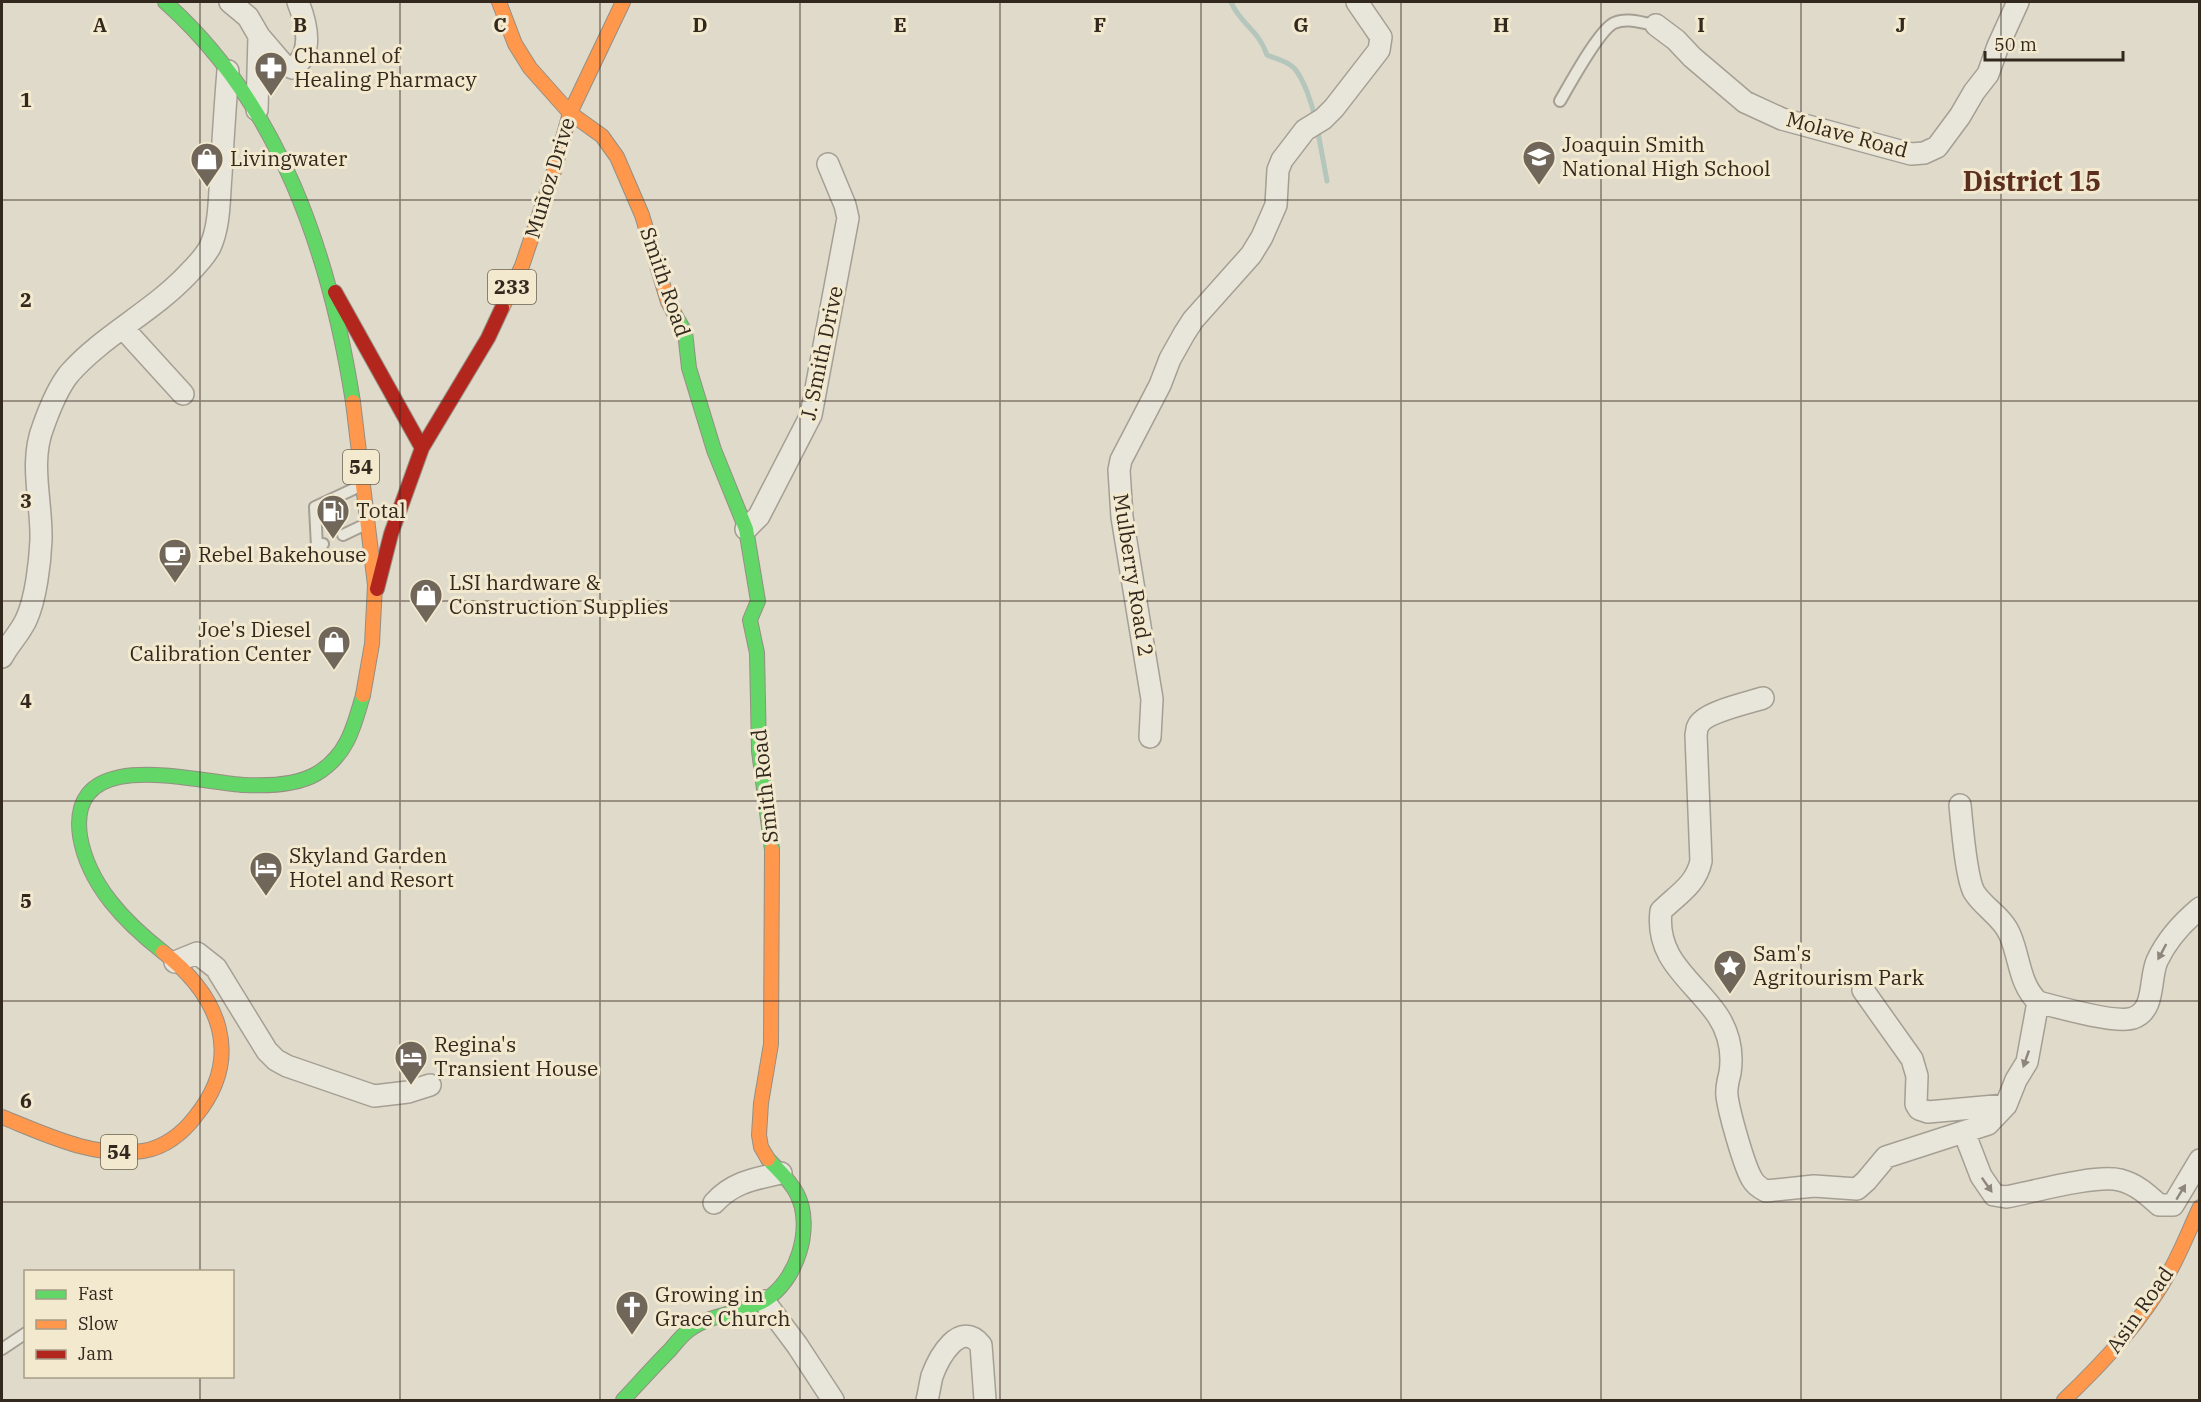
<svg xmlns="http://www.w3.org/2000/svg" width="2201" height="1402" font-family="'IBM Plex Serif',serif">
<rect width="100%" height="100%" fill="#e0daca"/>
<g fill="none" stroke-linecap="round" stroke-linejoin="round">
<path stroke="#b5c6bc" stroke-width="5" d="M1231,2c9,22 28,28 36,53 9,4 20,6 27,13 10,11 18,36 21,50
M1317,127l10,54"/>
<g stroke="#a59f93" stroke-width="14">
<path id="lane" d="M1560,101c10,-17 39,-71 54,-78 13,-6 28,0 42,2
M343,535l21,-10
M323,544l-6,3 -2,-40 43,-20
M2,1349l24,-16"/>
</g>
<g stroke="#a59f93" stroke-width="24">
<path id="street" d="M230,2l18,15 11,19
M1656,25l20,15 16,17 53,45 37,17 129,35 13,-1 13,-6 23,-31 14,-24 14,-18 10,-28 20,-44
M257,110l2,-74 24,28 10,4c22,-16 13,-46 5,-66
M123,328l60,66
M746,529l13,-13 52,-101 37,-197 -3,-13 -17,-41
M2,657c7,-13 18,-24 24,-37 10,-21 14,-58 15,-80 1,-38 -12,-77 2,-113 6,-17 14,-38 26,-53 33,-38 83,-62 118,-99 8,-8 17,-17 23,-28 10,-21 9,-49 11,-72 2,-35 4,-69 7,-104
M1763,698c-15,5 -59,14 -65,28 -2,3 -1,6 -2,9l5,126c-5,24 -24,34 -40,50 -6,50 34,70 57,105 11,17 15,37 12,57 -2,8 -4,15 -3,23 2,16 17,70 25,83 3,6 8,9 14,12l48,-5 43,3 9,-8 20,-24 102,-33 18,-19 10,-25 11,-18 11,-60
M1150,737l2,-38 -30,-182 -3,-47 2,-10 39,-75 10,-26 14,-25 9,-14 58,-65 11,-18 14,-32 2,-35 4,-10 23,-30 18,-11 11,-11 45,-58 2,-13 -24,-35
M1960,805c2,20 6,72 14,87 10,16 29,25 36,43 10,23 9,49 28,67 19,5 79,22 95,16 23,-8 16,-39 24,-57 10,-22 25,-38 43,-53
M175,962l22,-9 19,15 51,83 9,9 11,6 87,30 34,-4 22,-7
M1863,990l49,69 5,17 -1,28 3,5 9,3 78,-7
M1964,1132l17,44 13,19 12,2c27,-5 90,-23 114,-17 16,4 27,14 39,25h14l27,-45
M714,1203c19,-21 40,-24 67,-30
M764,1301l33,44 36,55
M927,1400c2,-7 3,-16 5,-24 7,-19 28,-57 49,-31l4,55"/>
</g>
<g stroke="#958f84" stroke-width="16">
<path id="fast" d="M165,2c115,102 165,253 188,400
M674,313l11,19 4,36 25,82 32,79 12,72 -8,19 7,33 2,98 13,99
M163,952c-37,-29 -75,-67 -83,-116 -13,-92 114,-54 164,-51 21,1 53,0 72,-11 31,-18 38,-47 47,-79
M623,1400c16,-17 31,-34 47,-50 6,-7 12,-15 19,-20 23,-17 53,-16 76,-30 32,-19 49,-73 32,-106 -7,-14 -19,-24 -29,-35"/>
</g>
<g stroke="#958f84" stroke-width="16">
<path id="slow" d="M499,2l16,42 15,24 40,45 32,23 15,21 25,58 26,87 6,11
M502,308l20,-42 32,-95 16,-58 53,-111
M353,402l22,183 -3,59 -9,51
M2,1117c45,18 91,41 141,34 21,-3 40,-18 52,-34 50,-61 24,-121 -32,-165
M768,1159l-7,-12 -2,-12 2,-32 10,-59 1,-194
M2064,1400c41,-39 80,-81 107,-131 11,-20 19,-41 29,-62"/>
</g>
<g stroke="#958f84" stroke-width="16">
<path id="jam" d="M335,292l87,156
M377,589l14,-55 31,-86 66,-110 14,-30"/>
</g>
<use href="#lane" stroke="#e8e5db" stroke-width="10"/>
<use href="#street" stroke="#e8e5db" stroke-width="21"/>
<use href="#fast" stroke="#63d668" stroke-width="14"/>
<use href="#slow" stroke="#ff974d" stroke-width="14"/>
<use href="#jam" stroke="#b3261e" stroke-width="14"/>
</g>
<defs><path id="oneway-solid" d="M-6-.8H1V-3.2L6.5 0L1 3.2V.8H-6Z" transform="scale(1.5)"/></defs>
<g fill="#8e867c">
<use href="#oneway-solid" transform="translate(2162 952) rotate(118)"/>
<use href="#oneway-solid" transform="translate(2026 1059) rotate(109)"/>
<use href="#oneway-solid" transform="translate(1987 1185) rotate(55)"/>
<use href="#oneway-solid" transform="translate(2181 1192) rotate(-59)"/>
</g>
<path fill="none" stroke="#33281d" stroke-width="1.5" stroke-opacity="0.55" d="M200,2v1270M400,2v1398M600,2v1398M800,2v1398M1000,2v1398M1201,2v1398M1401,2v1398M1601,2v1398M1801,2v1398M2001,2v1398M2,200h2198M2,401h2198M2,601h2198M2,801h2198M2,1001h2198M2,1202h2198M200,1376v24"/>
<defs>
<g id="pharmacy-pin" transform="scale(1.725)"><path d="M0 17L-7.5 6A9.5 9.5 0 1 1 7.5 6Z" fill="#70665a" stroke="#f2e9cf"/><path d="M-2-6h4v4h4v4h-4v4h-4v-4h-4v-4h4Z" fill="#fff"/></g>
<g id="school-pin" transform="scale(1.725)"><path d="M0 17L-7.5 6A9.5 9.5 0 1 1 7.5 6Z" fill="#70665a" stroke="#f2e9cf"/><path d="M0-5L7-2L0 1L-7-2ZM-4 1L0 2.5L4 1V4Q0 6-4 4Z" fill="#fff"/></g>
<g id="shop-pin" transform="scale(1.725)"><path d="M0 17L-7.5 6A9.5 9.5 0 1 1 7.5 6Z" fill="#70665a" stroke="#f2e9cf"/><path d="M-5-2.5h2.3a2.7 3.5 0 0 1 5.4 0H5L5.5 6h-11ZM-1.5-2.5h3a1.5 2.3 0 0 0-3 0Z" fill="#fff"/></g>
<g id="fuel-pin" transform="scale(1.725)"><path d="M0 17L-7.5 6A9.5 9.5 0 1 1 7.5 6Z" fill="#70665a" stroke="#f2e9cf"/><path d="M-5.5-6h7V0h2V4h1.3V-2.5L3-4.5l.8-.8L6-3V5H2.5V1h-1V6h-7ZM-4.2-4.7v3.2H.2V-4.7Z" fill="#fff"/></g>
<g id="cafe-pin" transform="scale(1.725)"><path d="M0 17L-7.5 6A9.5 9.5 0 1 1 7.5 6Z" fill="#70665a" stroke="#f2e9cf"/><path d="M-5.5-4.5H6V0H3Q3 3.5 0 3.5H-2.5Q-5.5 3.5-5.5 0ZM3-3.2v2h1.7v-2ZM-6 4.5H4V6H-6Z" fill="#fff"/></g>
<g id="hotel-pin" transform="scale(1.725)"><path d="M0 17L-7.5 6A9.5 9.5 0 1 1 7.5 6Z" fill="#70665a" stroke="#f2e9cf"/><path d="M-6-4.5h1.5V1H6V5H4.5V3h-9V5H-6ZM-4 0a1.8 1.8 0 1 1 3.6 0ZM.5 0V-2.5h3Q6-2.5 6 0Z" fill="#fff"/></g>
<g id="sight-pin" transform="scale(1.725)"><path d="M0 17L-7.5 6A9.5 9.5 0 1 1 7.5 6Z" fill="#70665a" stroke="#f2e9cf"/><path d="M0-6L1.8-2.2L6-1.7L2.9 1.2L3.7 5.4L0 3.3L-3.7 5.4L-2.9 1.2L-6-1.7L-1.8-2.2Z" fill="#fff"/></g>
<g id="church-pin" transform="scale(1.725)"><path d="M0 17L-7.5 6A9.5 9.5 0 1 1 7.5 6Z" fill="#70665a" stroke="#f2e9cf"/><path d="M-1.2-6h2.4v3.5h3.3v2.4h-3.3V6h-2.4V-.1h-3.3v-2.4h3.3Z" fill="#fff"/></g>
</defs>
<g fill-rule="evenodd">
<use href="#pharmacy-pin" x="271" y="68"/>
<use href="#school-pin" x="1539" y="157"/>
<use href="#shop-pin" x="207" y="159"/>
<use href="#fuel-pin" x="333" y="511"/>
<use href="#cafe-pin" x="175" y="555"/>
<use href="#shop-pin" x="426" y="595"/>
<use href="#shop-pin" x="334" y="642"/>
<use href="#hotel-pin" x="266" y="868"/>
<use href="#sight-pin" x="1730" y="966"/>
<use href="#hotel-pin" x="411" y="1057"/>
<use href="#church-pin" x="632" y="1307"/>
</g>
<g text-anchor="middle" stroke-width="6" stroke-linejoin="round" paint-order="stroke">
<g fill="#f2e9cf" stroke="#6c6252" stroke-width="1.5">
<rect x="488" y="270" width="48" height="34" rx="4.5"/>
<rect x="343" y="450" width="36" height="34" rx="4.5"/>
<rect x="101" y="1135" width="36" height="34" rx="4.5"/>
</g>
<g font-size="20" font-weight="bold" fill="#33281d">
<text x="512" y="294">233</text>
<text x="361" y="474">54</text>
<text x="119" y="1159">54</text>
</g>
<g font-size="21" fill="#33281d" stroke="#f2e9cf" text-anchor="start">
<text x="294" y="63">Channel of<tspan x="294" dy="24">Healing Pharmacy</tspan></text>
<text x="1562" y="152">Joaquin Smith<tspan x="1562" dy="24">National High School</tspan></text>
<text x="230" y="166">Livingwater</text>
<text x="356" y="518">Total</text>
<text x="198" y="562">Rebel Bakehouse</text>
<text x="449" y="590">LSI hardware &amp;<tspan x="449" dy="24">Construction Supplies</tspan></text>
<text x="311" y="637" text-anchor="end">Joe's Diesel<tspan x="311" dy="24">Calibration Center</tspan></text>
<text x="289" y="863">Skyland Garden<tspan x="289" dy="24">Hotel and Resort</tspan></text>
<text x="1753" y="961">Sam's<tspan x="1753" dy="24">Agritourism Park</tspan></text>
<text x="434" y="1052">Regina's<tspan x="434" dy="24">Transient House</tspan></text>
<text x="655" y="1302">Growing in<tspan x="655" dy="24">Grace Church</tspan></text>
</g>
<g font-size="21" fill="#33281d" stroke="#f2e9cf">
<text transform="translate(1847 135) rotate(15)" y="7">Molave Road</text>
<text transform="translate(550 178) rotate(-73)" y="7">Muñoz Drive</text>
<text transform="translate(665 282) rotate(71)" y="7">Smith Road</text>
<text transform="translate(822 353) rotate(-78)" y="7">J. Smith Drive</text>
<text transform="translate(1133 575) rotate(81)" y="7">Mulberry Road 2</text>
<text transform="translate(765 786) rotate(-96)" y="7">Smith Road</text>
<text transform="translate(2140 1310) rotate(-55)" y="7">Asin Road</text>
</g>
<g font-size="27" font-weight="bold" fill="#5c2e1f" stroke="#f2e9cf">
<text x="2032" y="191">District 15</text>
</g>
</g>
<g font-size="20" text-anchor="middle" font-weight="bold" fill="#33281d" stroke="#f2e9cf" stroke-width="6" stroke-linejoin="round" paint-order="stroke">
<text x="100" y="32">A</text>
<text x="300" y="32">B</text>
<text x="500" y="32">C</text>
<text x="700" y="32">D</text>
<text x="900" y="32">E</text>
<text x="1100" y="32">F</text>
<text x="1301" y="32">G</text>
<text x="1501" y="32">H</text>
<text x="1701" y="32">I</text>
<text x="1901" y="32">J</text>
<text x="26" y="107">1</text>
<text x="26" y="307">2</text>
<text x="26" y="508">3</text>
<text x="26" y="708">4</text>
<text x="26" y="908">5</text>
<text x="26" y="1108">6</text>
</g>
<rect width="2201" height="1402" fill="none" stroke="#33281d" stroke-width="6"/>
<rect x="24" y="1270" width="210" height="108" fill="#f2e9cf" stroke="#a69c88" stroke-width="1.5"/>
<rect x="36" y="1290" width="30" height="9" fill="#63d668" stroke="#a69c88" stroke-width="1.5"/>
<text x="78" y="1300" font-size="18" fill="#33281d">Fast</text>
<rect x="36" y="1320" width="30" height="9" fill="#ff974d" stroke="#a69c88" stroke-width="1.5"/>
<text x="78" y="1330" font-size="18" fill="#33281d">Slow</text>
<rect x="36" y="1350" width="30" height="9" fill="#b3261e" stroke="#a69c88" stroke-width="1.5"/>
<text x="78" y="1360" font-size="18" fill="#33281d">Jam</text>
<path d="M1985 51v9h138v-9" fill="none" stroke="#33281d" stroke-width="3"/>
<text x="1994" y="51" font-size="18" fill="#33281d" stroke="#f2e9cf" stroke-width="4.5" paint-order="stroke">50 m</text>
</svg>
